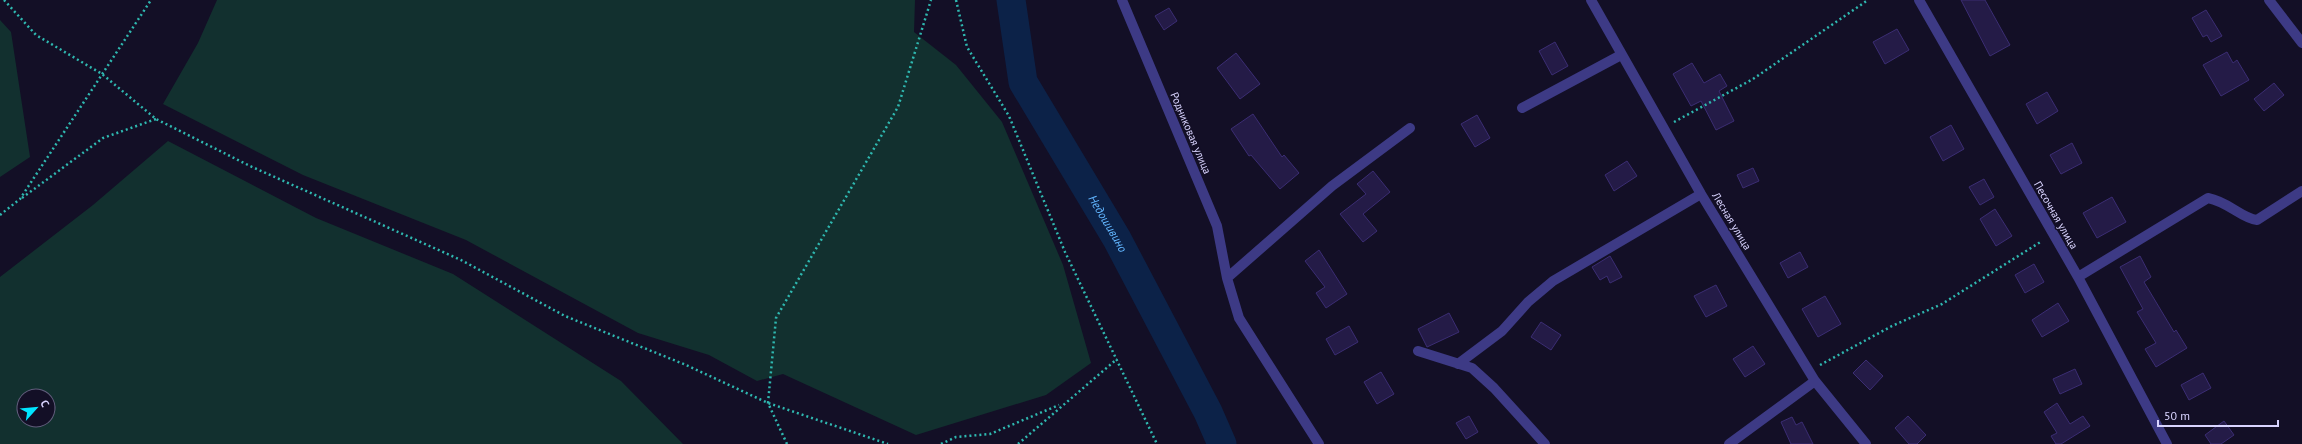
<svg xmlns="http://www.w3.org/2000/svg" width="2302" height="444" font-family="'PT Sans',sans-serif">
<rect width="100%" height="100%" fill="#130f26"/>
<path fill="#12302f" fill-rule="evenodd" d="M217,0h698l-1,32 42,33 46,57 61,143 28,98 -45,32 -130,40 -133,-61 -26,7 -48,-26 -71,-22 -172,-93 -163,-65 -140,-71 35,-61z
M0,20l11,12 19,125 -30,20z
M168,141l148,77 137,56 168,107 62,63h-683v-167l93,-72zM24,396h24v24h-24z"/>
<g fill="none" stroke-linecap="round" stroke-linejoin="round">
<path stroke="#0c2248" stroke-width="29" id="s1" d="M1011,0l12,82 94,157 91,173 14,32"/>
</g>
<path fill="#241b47" stroke="#3b2d73" d="M1961,0h24l25,45 -20,11z
M1169,8l8,13 -13,9 -9,-14z
M2206,10l16,26 -11,6 -4,-7 -4,2 -11,-19z
M1897,29l12,21 -24,14 -12,-22z
M1555,42l13,24 -16,9 -13,-24z
M2227,52l6,11 4,-3 12,20 -28,16 -18,-31z
M1236,53l24,31 -20,15 -23,-31z
M1692,63l12,20 16,-9 7,12 -8,5 15,30 -18,9 -15,-29 -10,5 -18,-32z
M2274,83l10,12 -20,16 -10,-12z
M2047,92l11,19 -21,13 -11,-20z
M1253,114l29,43 2,-2 15,18 -19,16 -29,-34 -2,1 -18,-27z
M1477,115l13,23 -15,9 -14,-23z
M1951,125l13,24 -21,12 -13,-24z
M2072,143l10,20 -21,11 -11,-19z
M1627,161l10,15 -23,15 -9,-16z
M1753,168l6,13 -16,7 -6,-13z
M1373,171l17,21 -27,22 14,17 -14,11 -23,-28 26,-20 -9,-10z
M1984,179l10,18 -14,8 -11,-18z
M2112,197l14,25 -29,16 -14,-25z
M1995,209l17,27 -16,10 -16,-27z
M1319,250l28,44 -21,14 -10,-15 9,-6 -20,-26z
M1800,252l8,15 -20,11 -8,-15z
M1610,256l12,21 -12,6 -3,-7 -7,4 -8,-13z
M2140,256l11,21 -7,5 30,50 2,-2 11,18 -31,19 -11,-18 11,-6 -19,-31 6,-3 -23,-42z
M2034,264l10,18 -19,11 -10,-18z
M1716,285l11,21 -21,11 -12,-21z
M1825,296l16,28 -23,13 -16,-28z
M2058,303l11,18 -27,16 -10,-17z
M1449,313l10,19 -32,15 -9,-18z
M1541,322l20,13 -10,15 -20,-13z
M1349,326l9,16 -23,13 -9,-16z
M1753,346l12,18 -20,13 -12,-18z
M1866,360l17,16 -13,14 -17,-17z
M2075,369l7,15 -22,10 -7,-15z
M1381,372l13,22 -17,10 -13,-22z
M2203,373l8,15 -22,12 -8,-15z
M2057,403l13,21 13,-8 7,10 -29,18h-5l-5,-8 6,-3 -13,-21z
M1469,416l9,16 -12,7 -10,-16z
M1908,416l18,19 -9,9h-8l-14,-16z
M1792,417l4,8 6,-3 11,22h-22l-10,-22z
M2224,421l10,14 -13,9h-10l-6,-9z"/>
<g fill="none" stroke-linecap="round" stroke-linejoin="round">
<path stroke="#2fb8b0" stroke-width="2.5" stroke-dasharray="2 3" stroke-linecap="butt" d="M4,0l32,35 66,39 54,45 94,47 211,94 104,56 121,49 82,38 120,41
M956,0l11,47 42,69 56,136 92,192
M1674,122l79,-43 115,-79
M22,198l81,-60 53,-19
M0,215l20,-16 131,-199
M1820,365l72,-39 50,-22 100,-63
M787,444l-19,-41 8,-85 122,-211 33,-107
M941,444l15,-7 34,-3 69,-29
M1018,444l99,-85"/>
<path stroke="#3d3a85" stroke-width="10" d="M1122,0l95,226 10,52 12,40 80,126
M1591,0l110,194 114,187 51,63
M1919,0l159,277 89,167
M2269,0l33,43
M1522,108l99,-53
M2078,277l130,-79c21,4 33,20 49,22l45,-29
M1227,278l105,-92 78,-58
M1418,351l54,17 22,20 51,56
M1458,364l44,-33 26,-29 25,-21 148,-87
M1729,444l86,-63"/>
</g>
<g text-anchor="middle" stroke-width="3" stroke-linejoin="round" paint-order="stroke">
<g font-size="11" fill="#d9d4ff" stroke="#130f26">
<text transform="translate(1191 133) rotate(67)" y="4">Родниковая улица</text>
<text transform="translate(2056 215) rotate(60)" y="4">Песочная улица</text>
<text transform="translate(1732 221) rotate(59)" y="4">Лесная улица</text>
</g>
<g font-size="12" font-style="italic" fill="#62b6ff" stroke="#130f26">
<text dy="4" stroke="none"><textPath href="#s1" startOffset="248">Недошивино</textPath></text>
</g>
</g>
<g transform="translate(36 408) rotate(63)"><circle r="19" fill="#130f26" stroke="#625e7d"/>
<path d="M0-3L7 15L0 10L-7 15Z" fill="#00e5ff"/>
<text y="-6" font-size="11" font-weight="bold" text-anchor="middle" fill="#d9d4ff">С</text>
</g>
<path d="M2158 420v6h120v-6" fill="none" stroke="#d9d4ff" stroke-width="2"/>
<text x="2164" y="420" font-size="12" fill="#d9d4ff" stroke="#130f26" stroke-width="3" paint-order="stroke">50 m</text>
</svg>
